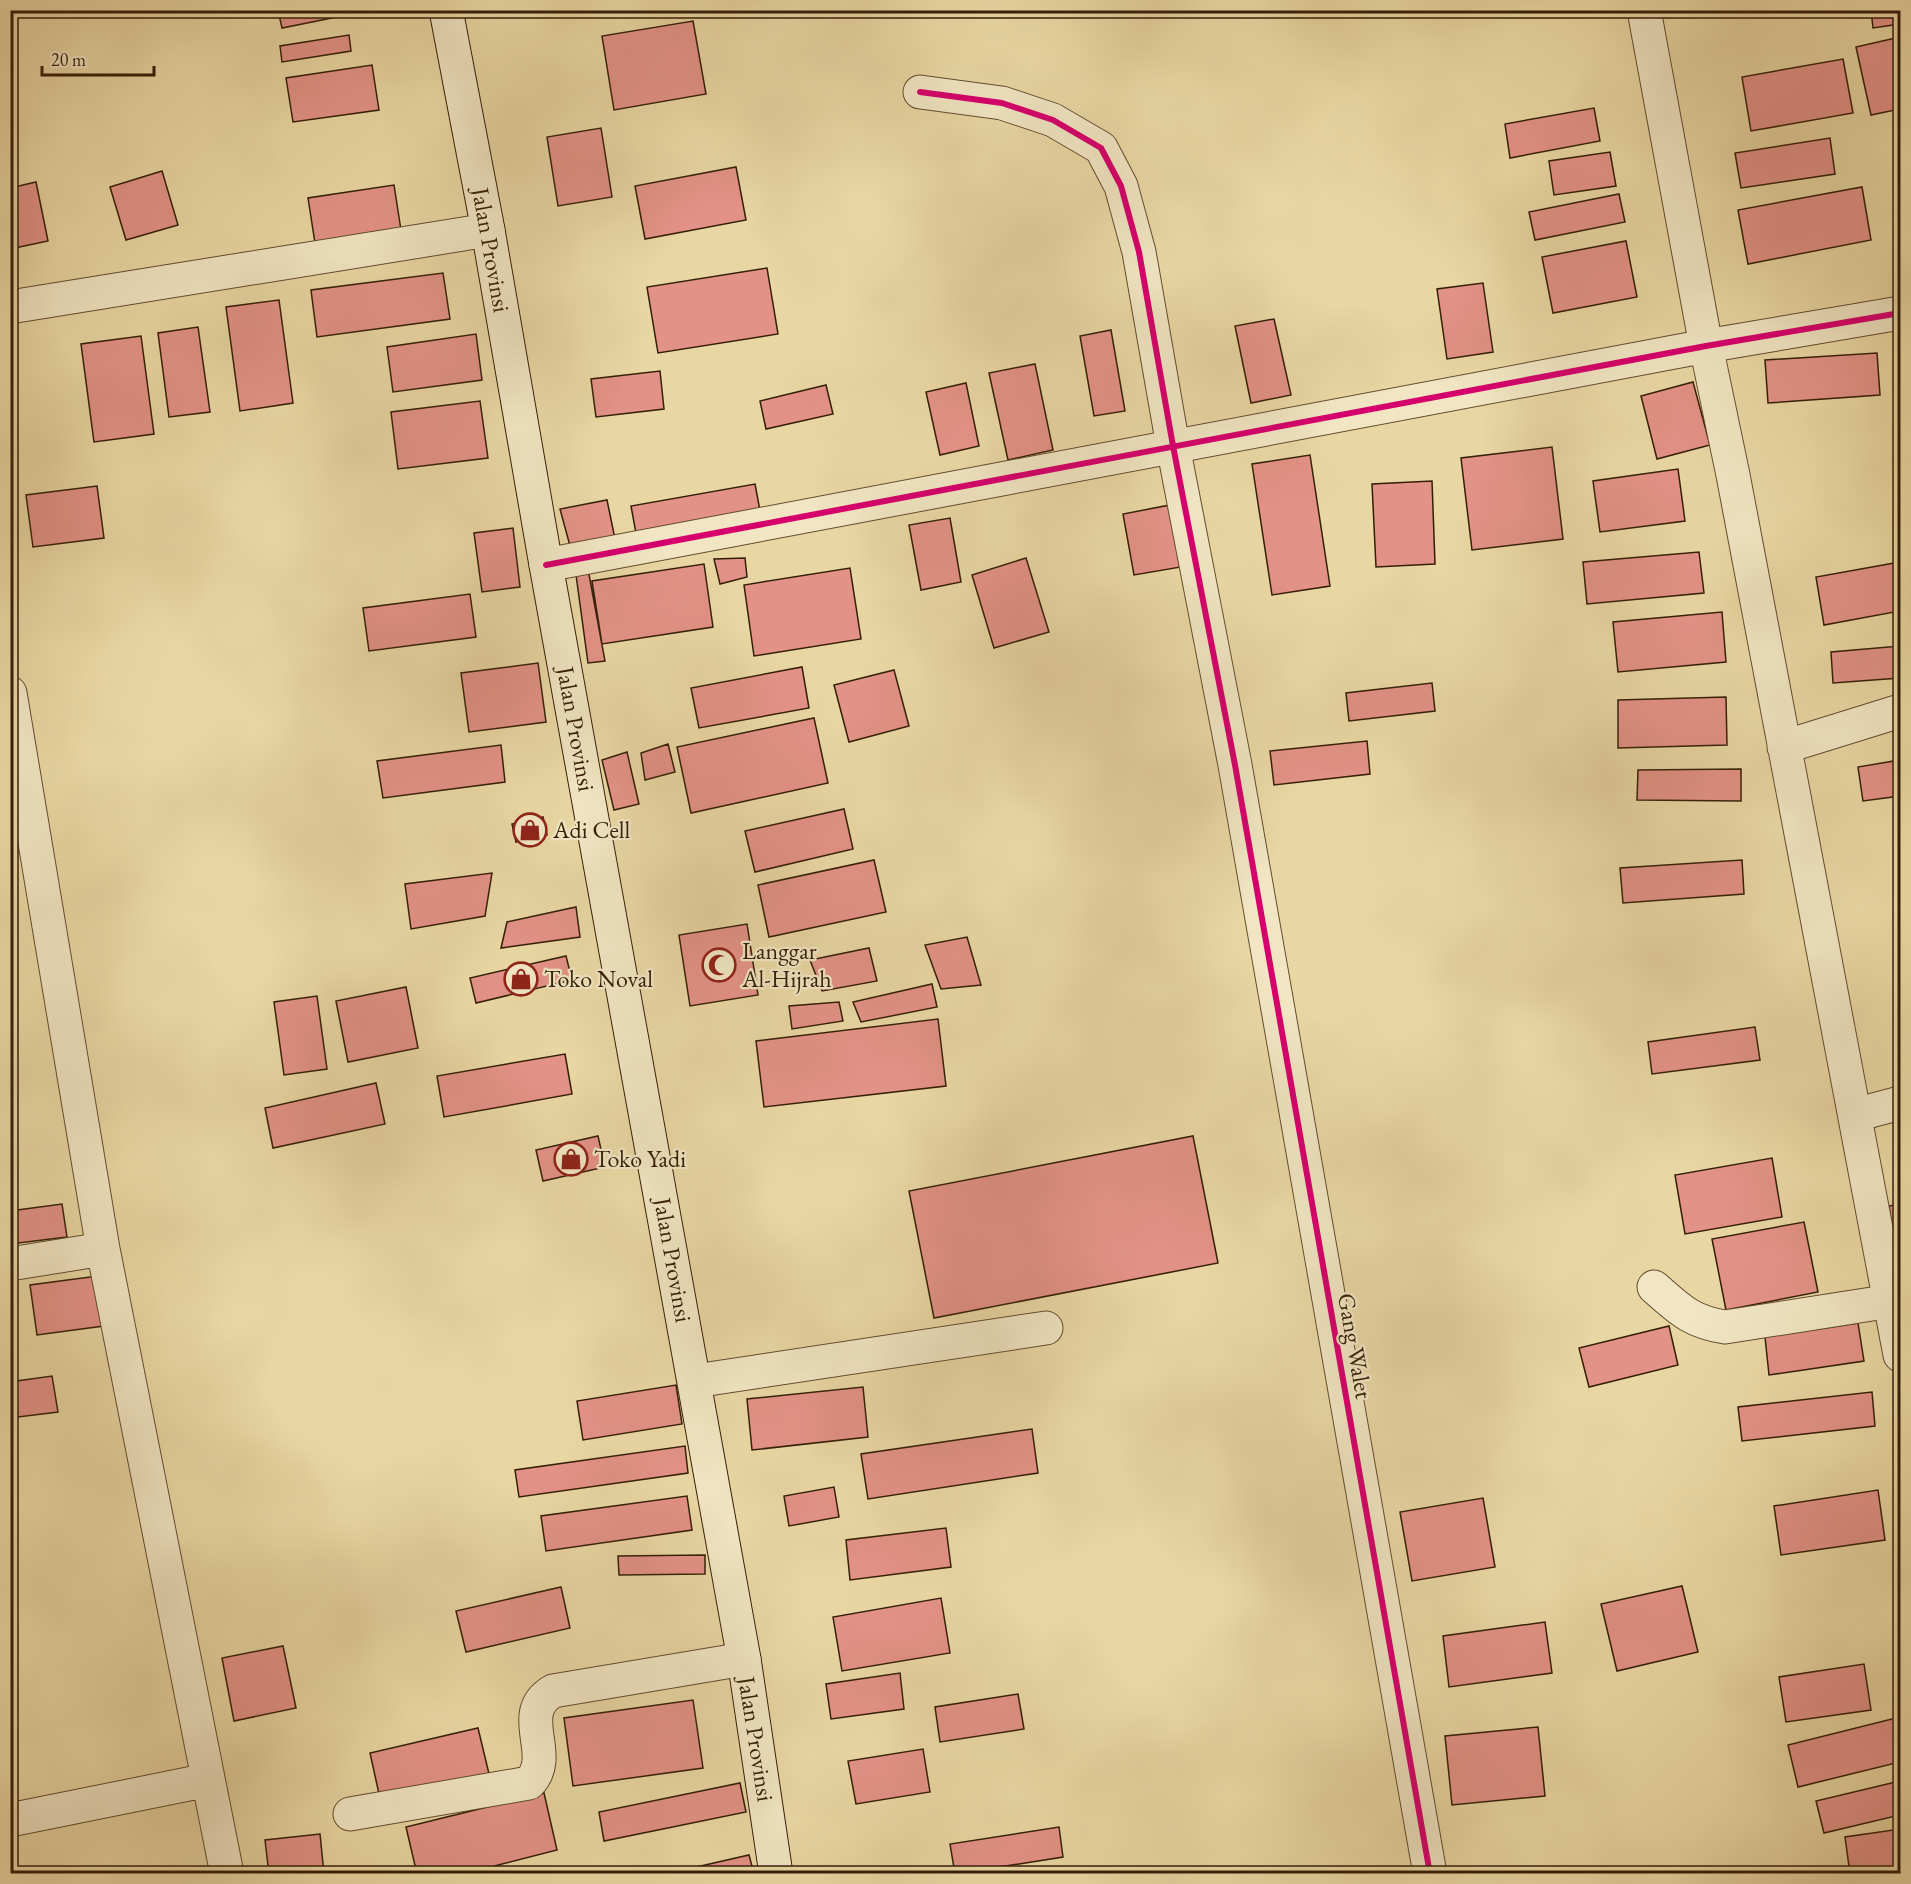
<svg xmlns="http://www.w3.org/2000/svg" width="1911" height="1884" font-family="'EB Garamond',serif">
<rect width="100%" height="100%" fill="#e9d7a3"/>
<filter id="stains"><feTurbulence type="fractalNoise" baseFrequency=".00333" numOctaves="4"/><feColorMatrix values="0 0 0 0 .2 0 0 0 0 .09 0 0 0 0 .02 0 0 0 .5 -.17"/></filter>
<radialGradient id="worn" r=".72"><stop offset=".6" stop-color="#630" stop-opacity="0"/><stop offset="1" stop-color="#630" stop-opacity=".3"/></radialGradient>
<path fill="#e39287" stroke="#351e08" stroke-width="1.5" d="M278,10h78l1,3 -75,15z
M1871,10h29v14l-27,4z
M693,21l13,73 -92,16 -12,-74z
M349,35l2,16 -69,11 -2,-16z
M1900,37v72l-29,6 -15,-68z
M1843,59l10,54 -102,18 -9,-54z
M372,65l7,45 -86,12 -7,-44z
M1594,108l6,33 -90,17 -5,-34z
M601,128l11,69 -54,9 -11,-69z
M1830,138l5,36 -94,14 -6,-35z
M1610,152l6,34 -62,9 -5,-34z
M736,167l10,53 -101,19 -10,-53z
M162,171l16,54 -52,15 -16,-53z
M36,182l12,59 -38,8v-61z
M394,185l7,45 -86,13 -7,-45z
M1862,187l9,53 -123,24 -10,-54z
M1619,194l6,28 -90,18 -6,-28z
M1626,241l11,56 -84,16 -11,-56z
M767,268l11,66 -120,19 -11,-66z
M443,273l7,46 -133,18 -6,-47z
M1483,283l10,69 -46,7 -10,-70z
M279,300l14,103 -53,8 -14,-104z
M1274,319l17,76 -40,8 -16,-77z
M198,327l12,85 -41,5 -11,-84z
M1111,330l14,81 -31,5 -14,-80z
M476,334l6,46 -89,12 -6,-45z
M141,336l13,98 -60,8 -13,-98z
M1877,353l3,42 -112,8 -3,-43z
M1035,364l18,86 -45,10 -19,-87z
M660,371l4,38 -68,8 -5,-38z
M1693,382l17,63 -53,14 -16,-63z
M966,383l13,63 -39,9 -14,-63z
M826,385l7,29 -67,15 -6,-28z
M480,401l8,57 -90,11 -7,-57z
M1552,447l11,92 -91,11 -11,-92z
M1310,455l20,131 -58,9 -20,-131z
M1678,469l7,52 -85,11 -7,-51z
M1432,481l3,83 -59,3 -4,-83z
M755,484l6,32 -124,23 -6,-33z
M97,486l7,52 -71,9 -7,-52z
M607,500l8,39 -45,7 -10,-37z
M1170,505l11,62 -47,8 -11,-61z
M950,518l11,64 -40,8 -12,-65z
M513,528l7,59 -38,5 -8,-59z
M1699,552l5,41 -117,11 -4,-42z
M745,558l2,19 -27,7 -6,-25z
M1026,558l23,74 -55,16 -22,-73z
M1900,562v49l-76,14 -8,-48z
M704,564l9,63 -111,17 -10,-63z
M850,568l11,71 -107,17 -10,-71z
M588,569l17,92 -17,2 -12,-88z
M470,594l6,43 -107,14 -6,-43z
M1722,612l4,50 -108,10 -5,-50z
M1900,646v32l-67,5 -2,-31z
M538,663l8,59 -77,10 -8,-59z
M802,667l7,41 -110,20 -8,-40z
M894,670l15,56 -60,16 -15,-57z
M1432,683l3,28 -86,10 -3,-28z
M1726,697l1,48 -109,3v-48z
M814,718l14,65 -137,30 -14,-66z
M1367,741l3,33 -96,11 -4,-34z
M668,744l7,28 -30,8 -4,-27z
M501,745l4,37 -122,16 -6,-37z
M627,752l12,52 -25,6 -12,-50z
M1900,760v36l-37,5 -5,-34z
M1741,769v32l-104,-1 1,-30z
M844,809l9,40 -98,23 -10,-41z
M543,817l4,18 -31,7 -4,-18z
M1895,825h5v41z
M874,860l12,52 -117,25 -11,-52z
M1742,860l2,34 -121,9 -3,-35z
M492,873l-7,43 -74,13 -6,-45z
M576,907l4,30 -79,11 6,-26z
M747,924l11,71 -68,11 -11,-71z
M967,937l14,48 -40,4 -16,-44z
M869,948l8,33 -55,10 -12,-31z
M566,956l6,24 -96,23 -6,-25z
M932,984l5,23 -76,15 -8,-20z
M406,987l12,61 -70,14 -12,-61z
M317,996l10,73 -43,6 -10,-73z
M839,1002l4,19 -51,8 -3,-23z
M938,1019l8,67 -182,21 -8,-66z
M1755,1027l5,33 -108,14 -4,-32z
M565,1054l7,40 -128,23 -7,-41z
M376,1083l9,41 -112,24 -8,-40z
M598,1136l7,31 -62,14 -7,-31z
M1193,1136l25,127 -284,55 -25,-127z
M1772,1158l10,59 -97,17 -10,-59z
M62,1204l5,33 -57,7v-33z
M1900,1204v41h-6l-5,-39z
M1804,1222l14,70 -92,18 -14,-71z
M105,1275l6,50 -74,10 -7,-50z
M1858,1323l6,38 -95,14 -4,-38z
M1669,1326l9,39 -89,22 -10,-39z
M52,1376l6,36 -48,6v-36z
M676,1385l6,39 -99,16 -6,-39z
M863,1387l5,50 -116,13 -5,-51z
M1872,1392l3,34 -133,15 -4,-34z
M1032,1429l6,44 -170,26 -7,-45z
M685,1446l3,27 -169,24 -4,-27z
M834,1487l5,30 -50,9 -5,-30z
M1878,1490l7,50 -104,15 -7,-49z
M687,1496l5,34 -146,21 -5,-35z
M1483,1498l12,69 -83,14 -12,-69z
M946,1528l5,39 -101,13 -4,-40z
M705,1555v19l-86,1 -1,-19z
M1682,1586l16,66 -81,19 -16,-67z
M561,1587l9,41 -104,24 -10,-41z
M941,1598l9,55 -108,18 -9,-54z
M1545,1622l7,51 -103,14 -6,-51z
M283,1646l13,62 -62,13 -12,-63z
M1864,1664l7,46 -85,12 -7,-45z
M900,1673l4,36 -73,10 -5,-35z
M1018,1694l6,35 -84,13 -5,-35z
M693,1700l10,68 -130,18 -9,-68z
M1900,1717v45l-102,25 -10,-42z
M1538,1727l7,69 -93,9 -7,-69z
M478,1728l12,50 -109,25 -11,-50z
M923,1749l7,43 -74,12 -8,-43z
M1900,1781v34l-76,18 -8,-32z
M740,1783l6,29 -142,29 -5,-29z
M544,1793l13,57 -94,24h-46l-11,-47z
M1059,1827l4,30 -108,17 -5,-30z
M1900,1829v45h-50l-5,-37z
M320,1834l4,40h-55l-4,-34z
M749,1855l5,19h-70l-1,-4z"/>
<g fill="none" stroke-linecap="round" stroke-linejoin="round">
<g stroke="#624c2f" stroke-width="35">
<path id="street" d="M1644,10l62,336 27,129 167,880
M920,92l82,11 51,17 48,28 20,38 18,66 34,194 62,319 195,1109
M10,307l478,-77
M546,565l1160,-219 194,-33
M10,693l93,556 124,625
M1784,747l116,-36
M1855,1115l45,-12
M10,1264l93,-15
M1654,1287c25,22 37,35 71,40l166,-26
M695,1381l351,-53
M350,1814l179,-31c28,-28 -15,-69 24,-92l191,-32
M10,1820l198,-40"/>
</g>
<g stroke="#351e08" stroke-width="35">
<path id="secondary" d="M446,10l42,220 58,335 198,1094 32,215"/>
</g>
<use href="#street" stroke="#f1e5c3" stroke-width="33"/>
<use href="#secondary" stroke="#f1e5c3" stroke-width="33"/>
<g stroke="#f1e5c3" stroke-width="10">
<path id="cycleway" d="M920,92l82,11 51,17 48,28 20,38 18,66 34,194 62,319 195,1109
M546,565l1160,-219 194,-33"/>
</g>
<use href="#cycleway" stroke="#d6006c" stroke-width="6"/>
</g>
<defs>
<g id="shop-ring" transform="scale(1.725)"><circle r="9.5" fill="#f1e5c3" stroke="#8f2418" stroke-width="1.5"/><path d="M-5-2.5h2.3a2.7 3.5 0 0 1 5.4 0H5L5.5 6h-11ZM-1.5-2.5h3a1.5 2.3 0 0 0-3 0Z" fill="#8f2418"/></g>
<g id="mosque-ring" transform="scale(1.725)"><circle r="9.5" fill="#f1e5c3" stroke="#8f2418" stroke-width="1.5"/><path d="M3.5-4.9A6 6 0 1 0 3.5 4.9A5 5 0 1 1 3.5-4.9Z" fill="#8f2418"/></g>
</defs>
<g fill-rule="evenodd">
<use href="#shop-ring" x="530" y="830"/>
<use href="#mosque-ring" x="719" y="965"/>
<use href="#shop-ring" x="521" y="979"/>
<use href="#shop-ring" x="571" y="1159"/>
</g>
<g text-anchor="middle" stroke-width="4.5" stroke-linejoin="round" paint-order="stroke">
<g font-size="24" fill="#351e08" stroke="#f1e5c3">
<text transform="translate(491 250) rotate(80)" y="8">Jalan Provinsi</text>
<text transform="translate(576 729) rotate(80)" y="8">Jalan Provinsi</text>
<text transform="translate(673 1260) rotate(80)" y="8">Jalan Provinsi</text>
<text transform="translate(1355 1346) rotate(80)" y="8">Gang Walet</text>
<text transform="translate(756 1739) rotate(81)" y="8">Jalan Provinsi</text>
</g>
<g font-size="24" fill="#351e08" stroke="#f1e5c3" text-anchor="start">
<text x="553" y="838">Adi Cell</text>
<text x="742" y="959">Langgar<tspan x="742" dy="28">Al-Hijrah</tspan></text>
<text x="544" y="987">Toko Noval</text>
<text x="594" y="1167">Toko Yadi</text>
</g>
</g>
<rect width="1911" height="1884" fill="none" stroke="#e9d7a3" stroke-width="36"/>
<rect x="12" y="12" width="1887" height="1860" fill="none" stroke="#351e08" stroke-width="3"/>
<rect x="18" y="18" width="1875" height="1848" fill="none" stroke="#351e08" stroke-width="1.5"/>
<path d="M42 66v9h112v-9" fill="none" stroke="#351e08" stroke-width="3"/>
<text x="51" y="66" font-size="18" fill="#351e08" stroke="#f1e5c3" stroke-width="4.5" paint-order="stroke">20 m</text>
<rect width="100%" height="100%" filter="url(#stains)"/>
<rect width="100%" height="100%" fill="url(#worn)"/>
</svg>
